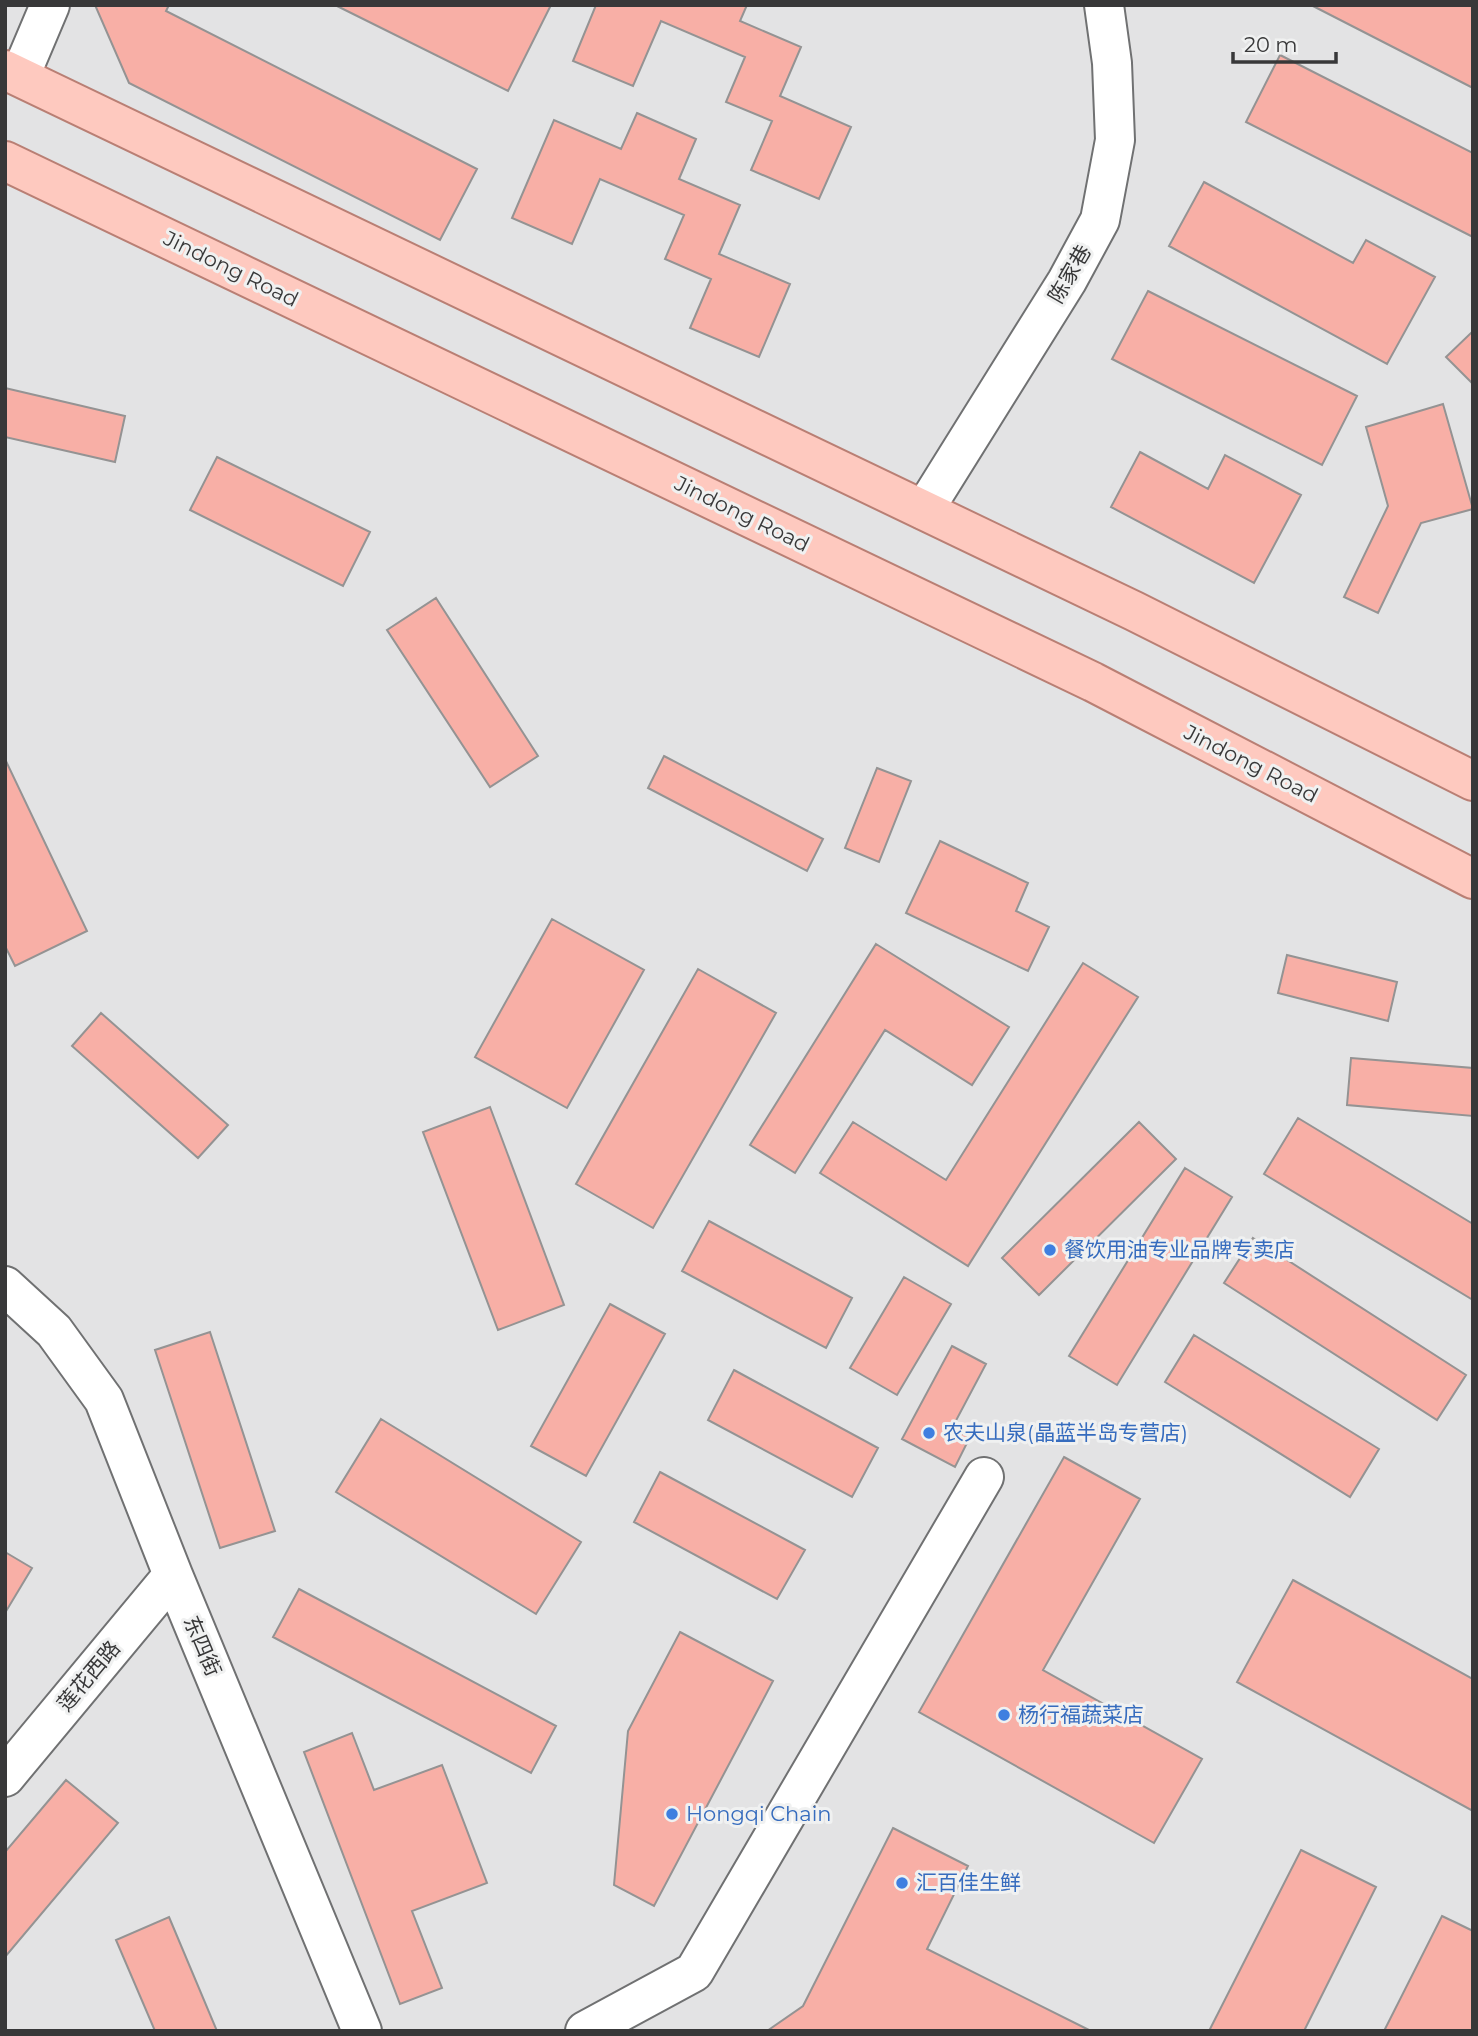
<svg xmlns="http://www.w3.org/2000/svg" width="1478" height="2036" font-family="Montserrat,'Noto Sans SC',sans-serif">
<rect width="100%" height="100%" fill="#e3e3e4"/>
<path fill="#f8afa6" stroke="#949393" stroke-width="2" d="M95,5h74l-3,6 311,158 -37,71 -311,-157z
M335,5h216l-43,86z
M596,5h151l-7,16 61,26 -21,49 71,31 -32,72 -68,-29 21,-49 -46,-19 19,-45 -84,-36 -28,65 -60,-25z
M1311,5h162v83z
M1280,55l193,98v84l-227,-115z
M637,113l59,26 -17,40 61,26 -21,49 71,30 -31,73 -69,-29 21,-49 -46,-20 19,-44 -84,-36 -28,65 -60,-26 42,-98 67,29z
M1204,182l149,81 13,-23 69,37 -48,87 -218,-118z
M1148,291l209,105 -35,69 -210,-106z
M1473,331v53l-27,-27z
M5,388l120,28 -10,46 -110,-25z
M1443,404l30,105 -52,14 -43,90 -34,-16 44,-91 -22,-79z
M1140,452l68,37 17,-34 76,40 -47,88 -143,-76z
M217,457l153,75 -27,54 -153,-76z
M436,598l102,158 -48,31 -103,-157z
M664,756l159,83 -16,32 -159,-83z
M5,759l82,172 -72,35 -10,-20z
M877,768l34,13 -32,81 -34,-14z
M940,841l88,42 -12,28 33,16 -21,44 -122,-58z
M552,919l92,51 -77,138 -92,-51z
M876,944l133,83 -37,58 -87,-55 -90,143 -45,-28z
M1287,955l110,27 -9,39 -110,-28z
M1083,963l55,34 -170,269 -148,-93 33,-51 93,58z
M698,969l78,44 -123,215 -77,-44z
M101,1013l127,112 -30,33 -126,-112z
M1351,1058l122,10v48l-126,-11z
M490,1107l74,198 -66,25 -75,-198z
M1298,1118l175,106v76l-209,-126z
M1139,1122l37,37 -137,136 -37,-37z
M1185,1168l47,29 -115,188 -48,-29z
M709,1221l143,77 -26,50 -144,-77z
M1253,1238l213,137 -29,45 -213,-137z
M904,1277l47,27 -54,91 -47,-27z
M610,1304l55,30 -79,142 -55,-30z
M210,1332l65,199 -55,17 -65,-198z
M1194,1335l185,114 -29,48 -185,-115z
M952,1346l34,18 -34,64 18,9 -15,30 -53,-28z
M734,1370l144,78 -26,49 -144,-77z
M381,1419l200,123 -45,72 -200,-122z
M1064,1457l76,42 -97,171 159,89 -48,84 -235,-131z
M660,1472l145,78 -28,49 -143,-77z
M5,1552l27,16 -27,45z
M1293,1580l180,99v132l-236,-129z
M299,1589l257,137 -25,47 -258,-136z
M680,1632l93,49 -119,225 -40,-21 14,-154z
M352,1733l22,57 68,-25 45,118 -75,28 30,77 -42,16 -96,-252z
M66,1780l52,43 -113,134v-105z
M893,1828l75,38 -41,83 164,82h-324l36,-25z
M1301,1850l75,37 -72,144h-95z
M1442,1916l31,15v100h-89z
M169,1917l48,114h-62l-39,-91z"/>
<g fill="none" stroke-linecap="round" stroke-linejoin="round">
<g stroke="#707172" stroke-width="42">
<path id="minor" d="M20,76l30,-71
M924,510l143,-229 33,-61 15,-80 -3,-77 -8,-58
M5,1286l49,45 50,69 69,175 189,456
M5,1777l168,-202
M585,2031l109,-59 290,-495"/>
</g>
<g stroke="#b97f74" stroke-width="42">
<path id="major" d="M5,70l1129,541 339,170
M5,161l1088,521 380,197"/>
</g>
<use href="#minor" stroke="#fff" stroke-width="38"/>
<use href="#major" stroke="#fec9bf" stroke-width="38"/>
</g>
<g fill="#3f7fe0" stroke="#f0f1f1" stroke-width="2.5">
<circle cx="1050" cy="1250" r="7"/>
<circle cx="929" cy="1433" r="7"/>
<circle cx="1004" cy="1715" r="7"/>
<circle cx="672" cy="1814" r="7"/>
<circle cx="902" cy="1883" r="7"/>
</g>
<g text-anchor="middle" stroke-width="6" stroke-linejoin="round" paint-order="stroke">
<g font-size="21" fill="#383839" stroke="#f0f1f1">
<text transform="translate(231 269) rotate(26)" y="7">Jindong Road</text>
<text transform="translate(1070 274) rotate(-60)" y="7">陈家巷</text>
<text transform="translate(742 514) rotate(26)" y="7">Jindong Road</text>
<text transform="translate(1251 764) rotate(27)" y="7">Jindong Road</text>
<text transform="translate(202 1646) rotate(67)" y="7">东四街</text>
<text transform="translate(89 1676) rotate(-50)" y="7">莲花西路</text>
</g>
<g font-size="21" fill="#366cbe" stroke="#f0f1f1" text-anchor="start">
<text x="1064" y="1257">餐饮用油专业品牌专卖店</text>
<text x="943" y="1440">农夫山泉(晶蓝半岛专营店)</text>
<text x="1018" y="1722">杨行福蔬菜店</text>
<text x="686" y="1821">Hongqi Chain</text>
<text x="916" y="1890">汇百佳生鲜</text>
</g>
</g>
<rect width="1478" height="2036" fill="none" stroke="#383839" stroke-width="14"/>
<path d="M1233 52v10h103v-10" fill="none" stroke="#383839" stroke-width="3.5"/>
<text x="1244" y="52" font-size="21" fill="#383839" stroke="#f0f1f1" stroke-width="5" paint-order="stroke">20 m</text>
</svg>
